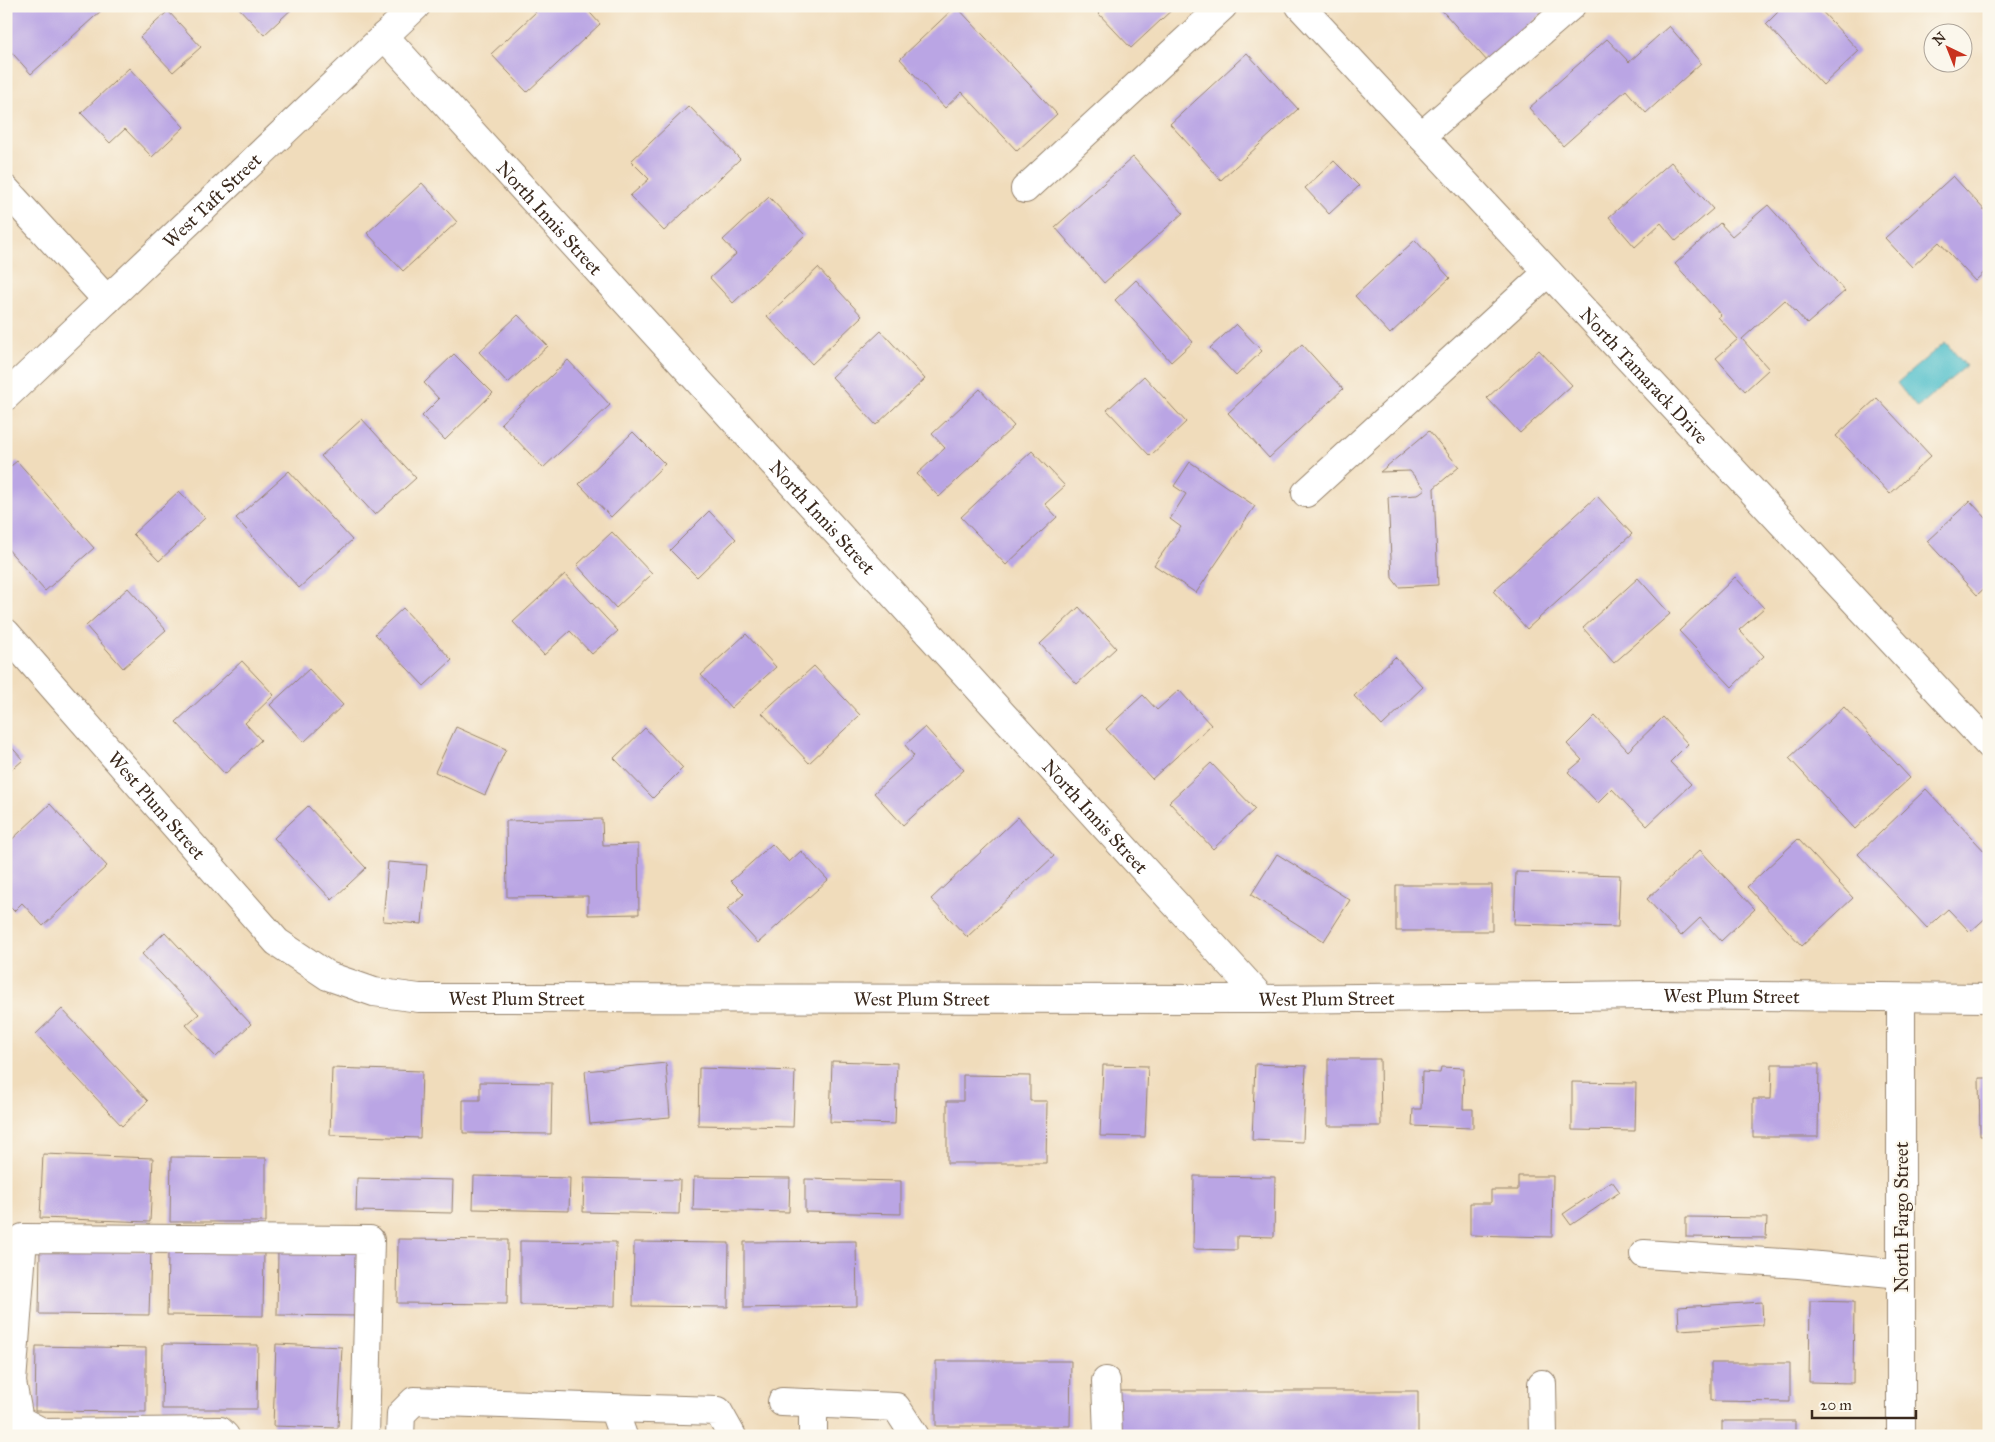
<svg xmlns="http://www.w3.org/2000/svg" width="1995" height="1442" font-family="'IM FELL Great Primer',serif">
<rect width="100%" height="100%" fill="#fbf7ec"/>
<filter id="ink" filterUnits="userSpaceOnUse"><feTurbulence type="fractalNoise" baseFrequency=".02" numOctaves="2"/><feDisplacementMap in="SourceGraphic" scale="10" xChannelSelector="R" yChannelSelector="G"/><feConvolveMatrix kernelMatrix="1 2 1 2 8 2 1 2 1" color-interpolation-filters="sRGB"/></filter>
<filter id="wash" filterUnits="userSpaceOnUse"><feTurbulence type="fractalNoise" baseFrequency=".0096" numOctaves="4" result="noise"/><feDisplacementMap in="SourceGraphic" scale="20" xChannelSelector="R" yChannelSelector="G"/><feGaussianBlur stdDeviation="1.12" result="paint"/><feColorMatrix in="noise" values="0 0 0 0 0 0 0 0 0 0 0 0 0 0 0 0 0 1.4 0 .05"/><feComposite in="paint" operator="in"/></filter>
<g filter="url(#wash)">
<rect width="100%" height="100%" fill="#f0dcbb"/>
<path fill="#54c1cc" stroke="#487675" d="M1945,342l21,24 -49,42 -20,-25z"/>
<g id="blocks">
<path fill="#baa5e4" d="M6,6h94l3,3 -72,65 -25,-28z
M237,6h58l-31,29z
M530,6h54l16,18 -73,68 -36,-38 45,-42z
M956,6l101,108 -40,37 -55,-59 -17,16 -45,-49z
M1105,6h71l-45,42 -33,-35z
M1438,6h110l1,1 -61,55z
M1784,6h33l42,45 -36,34 -57,-61z
M168,11l33,36 -28,25 -33,-35z
M1669,26l32,37 -55,50 -20,-23 -63,56 -34,-38 78,-69 22,23z
M1247,53l51,56 -77,71 -51,-56z
M129,68l55,59 -32,30 -27,-28 -15,14 -29,-30z
M689,106l51,53 -76,72 -34,-35 19,-17 -18,-18z
M1133,157l50,56 -79,70 -49,-56z
M1334,161l25,25 -30,28 -24,-26z
M1671,162l42,47 -37,32 -15,-18 -26,24 -26,-30z
M1953,176l36,39v53l-14,13 -36,-39 -27,25 -27,-29z
M422,183l35,39 -54,49 -36,-38z
M769,197l36,38 -72,68 -23,-25 26,-24 -13,-14z
M1768,205l77,86 -38,33 -22,-24 -43,39 27,30 -24,22 -29,-33 22,-19 -20,-22 3,-2 -46,-51 45,-41 12,13z
M1415,240l35,38 -60,56 -35,-38z
M818,268l44,48 -50,48 -45,-48z
M1136,280l57,62 -22,20 -56,-62z
M518,315l30,31 -40,37 -29,-31z
M1236,324l26,27 -26,25 -26,-28z
M881,331l44,48 -49,46 -44,-48z
M1302,344l41,45 -74,69 -41,-45z
M1539,350l33,35 -52,48 -33,-35z
M454,354l39,39 -48,47 -23,-24 17,-17 -15,-16z
M568,360l42,45 -67,63 -42,-45z
M1144,376l42,46 -36,34 -43,-46z
M980,389l34,37 -75,71 -22,-23 28,-26 -13,-14z
M1877,398l54,58 -41,38 -54,-58z
M362,419l54,59 -41,37 -54,-59z
M1429,431l30,36 -25,21 4,97 -39,2 -7,-9 -4,-81 29,-2 8,-6 -15,-18 -30,1z
M633,432l32,32 -54,53 -32,-33z
M1032,451l33,35 -20,18 12,13 -51,48 -45,-48z
M17,461l77,87 -49,43 -39,-44v-77z
M1190,462l65,44 -59,87 -42,-28 27,-38 -11,-8 16,-25 -12,-8z
M289,471l63,69 -53,48 -63,-70z
M179,491l26,27 -46,43 -26,-27z
M1597,496l35,38 -105,95 -34,-38z
M1970,501l19,20v63l-12,11 -50,-54z
M709,511l27,28 -39,38 -27,-27z
M612,532l40,42 -36,34 -39,-43z
M565,574l53,57 -26,23 -22,-23 -26,24 -31,-33z
M1735,577l29,31 -25,22 25,26 -32,31 -53,-56z
M1638,578l32,36 -56,49 -31,-35z
M128,588l38,42 -43,38 -37,-42z
M1079,607l37,41 -39,36 -37,-40z
M403,608l49,52 -28,26 -49,-52z
M746,634l30,33 -45,41 -30,-33z
M1395,657l28,30 -41,39 -28,-30z
M242,661l32,34 -29,28 16,17 -36,34 -49,-52z
M814,666l46,49 -51,48 -47,-50z
M309,669l34,36 -39,37 -34,-37z
M1179,690l32,35 -59,54 -46,-50 37,-34 14,15z
M1844,707l66,71 -55,51 -66,-71z
M1595,716l33,35 35,-34 25,27 -18,18 21,22 -44,42 -35,-37 -14,14 -30,-31 14,-12 -15,-16z
M456,727l50,22 -21,46 -50,-23z
M925,727l39,43 -61,55 -29,-32 40,-37 -9,-11z
M645,728l38,40 -30,30 -39,-40z
M6,741l17,19 -17,15z
M1211,763l44,46 -42,40 -44,-47z
M1926,789l63,67v59l-19,17 -22,-23 -21,19 -69,-74z
M50,804l57,62 -64,60 -21,-23 -8,8 -8,-8v-58z
M308,806l58,62 -34,32 -58,-62z
M1018,817l36,39 -87,81 -36,-38z
M602,819l1,26 35,-1 1,70 -51,1v-19l-81,1 -1,-76z
M1798,839l55,59 -51,48 -55,-59z
M772,844l17,18 12,-11 27,29 -70,63 -31,-34 17,-15 -13,-13z
M1700,850l55,59 -34,32 -21,-23 -19,18 -34,-37z
M1277,854l73,46 -26,41 -73,-46z
M388,862l39,3 -5,59 -39,-3z
M1516,872l104,3 -2,52 -104,-3z
M1396,885h96v46h-96z
M165,932l86,92 -35,33 -30,-32 13,-11 -57,-60z
M62,1009l86,92 -26,25 -86,-92z
M1328,1059h52l1,67h-53z
M832,1061l65,2 -2,61 -65,-2z
M666,1063l4,54 -80,7 -5,-53z
M1255,1064l51,2 -3,76 -51,-2z
M1772,1064h47l-1,73h-65v-38h18z
M1103,1065l45,1 -3,71 -45,-1z
M1441,1067l23,1 -1,41h10v19l-61,-2 1,-17h8l1,-37 18,1z
M332,1068l90,3 -2,67 -90,-3z
M699,1068l96,3 -2,56 -95,-2z
M963,1075l67,1v25h17l-1,62h-99v-62h16z
M1979,1078h10v58h-9z
M480,1082l72,1 -1,51 -88,-1v-33h17z
M1572,1082l64,1 -1,48 -63,-1z
M43,1154l110,4 -3,64 -110,-4z
M171,1157l95,1v64h-96z
M474,1176l96,2 -1,33 -96,-2z
M1194,1176l81,1 -1,60 -37,-1v14l-44,-1z
M1518,1176h35l-1,61 -82,-2v-32h21v-13h27z
M694,1177l96,1 -1,34 -96,-2z
M357,1178l96,2 -1,33 -96,-2z
M584,1178l96,2 -1,34 -96,-2z
M805,1179l96,2v33l-96,-2z
M1612,1181l8,11 -49,33 -8,-11z
M1686,1217l81,1 -1,20 -80,-1z
M398,1239l110,1 -1,64 -110,-1z
M520,1241l96,1 -1,64 -95,-1z
M856,1241l1,65 -113,2v-66z
M634,1242l95,1 -1,64 -95,-1z
M40,1250l111,1 -2,64 -110,-1z
M278,1250l81,1 -1,65 -81,-1z
M168,1251l96,1 -1,64 -96,-1z
M1810,1301l44,1 -1,81 -44,-1z
M1762,1302l1,23 -84,5 -1,-23z
M163,1344l95,1 -1,64h-95z
M276,1344l66,3 -4,81 -65,-2z
M36,1346l110,2v64l-111,-1z
M936,1361h135l-1,65h-134z
M1711,1363h79v39l-79,-1z
M1115,1391h303v45h-304z
M1722,1421h73v15h-73z
M513,1433v3h-99v-2z"/>
</g>
</g>
<g filter="url(#ink)">
<use href="#blocks" fill-opacity="0" stroke="#96836c" stroke-width="1"/>
<g fill="none" stroke-linecap="round" stroke-linejoin="round">
<g stroke="#96836c" stroke-width="30">
<g id="minor">
<path id="s1" d="M1300,6l689,739"/>
<path id="s2" d="M384,36l878,963"/>
<path d="M1421,136l150,-130"/>
<path d="M1025,189l198,-183"/>
<path d="M6,190l101,110"/>
<path id="s3" d="M6,396l410,-390"/>
<path d="M1306,493l242,-221"/>
<path id="s4" d="M6,633l271,309 51,34 46,16 45,6 843,1 392,-4 335,3"/>
<path d="M1901,998v438"/>
<path d="M1644,1254l155,10 102,10"/>
<path d="M1106,1381l2,55"/>
<path d="M1542,1384l1,52"/>
<path d="M782,1402l114,5 19,29"/>
<path d="M813,1403v33"/>
<path d="M613,1408l105,3 14,25"/>
<path d="M225,1436l-5,-5 -176,2 -25,-13 -7,-38 11,-144 347,2 -5,196"/>
<path d="M400,1436l1,-22 13,-13 199,7 10,28"/>
</g>
</g>
<use href="#minor" stroke="#fff" stroke-width="28"/>
</g>
</g>
<g text-anchor="middle" stroke-width="4.5" stroke-linejoin="round" paint-order="stroke">
<g font-size="19" fill="#3b2a1e" stroke="#fbf7ec">
<text dy="7" stroke="none"><textPath href="#s3" startOffset="284">West Taft Street</textPath></text>
<text dy="7" stroke="none"><textPath href="#s2" startOffset="246">North Innis Street</textPath></text>
<text dy="7" stroke="none"><textPath href="#s1" startOffset="505">North Tamarack Drive</textPath></text>
<text dy="7" stroke="none"><textPath href="#s2" startOffset="651">North Innis Street</textPath></text>
<text dy="7" stroke="none"><textPath href="#s4" startOffset="229">West Plum Street</textPath></text>
<text dy="7" stroke="none"><textPath href="#s2" startOffset="1056">North Innis Street</textPath></text>
<text dy="7" stroke="none"><textPath href="#s4" startOffset="1879">West Plum Street</textPath></text>
<text dy="7" stroke="none"><textPath href="#s4" startOffset="664">West Plum Street</textPath></text>
<text dy="7" stroke="none"><textPath href="#s4" startOffset="1474">West Plum Street</textPath></text>
<text dy="7" stroke="none"><textPath href="#s4" startOffset="1069">West Plum Street</textPath></text>
<text transform="translate(1901 1217) rotate(-90)" y="7">North Fargo Street</text>
</g>
</g>
<rect width="1995" height="1442" fill="none" stroke="#fbf7ec" stroke-width="25"/>
<g transform="translate(1948 48) rotate(317)"><circle r="24" fill="#fbf7ec" stroke="#aea59a"/>
<path d="M0-4L9 19L0 12L-9 19Z" fill="#c8321e"/>
<text y="-8" font-size="14" font-weight="bold" text-anchor="middle" fill="#3b2a1e">N</text>
</g>
<path d="M1812 1410v8h104v-8" fill="none" stroke="#3b2a1e" stroke-width="2.5"/>
<text x="1820" y="1410" font-size="15" fill="#3b2a1e" stroke="#fbf7ec" stroke-width="4" paint-order="stroke">20 m</text>
</svg>
